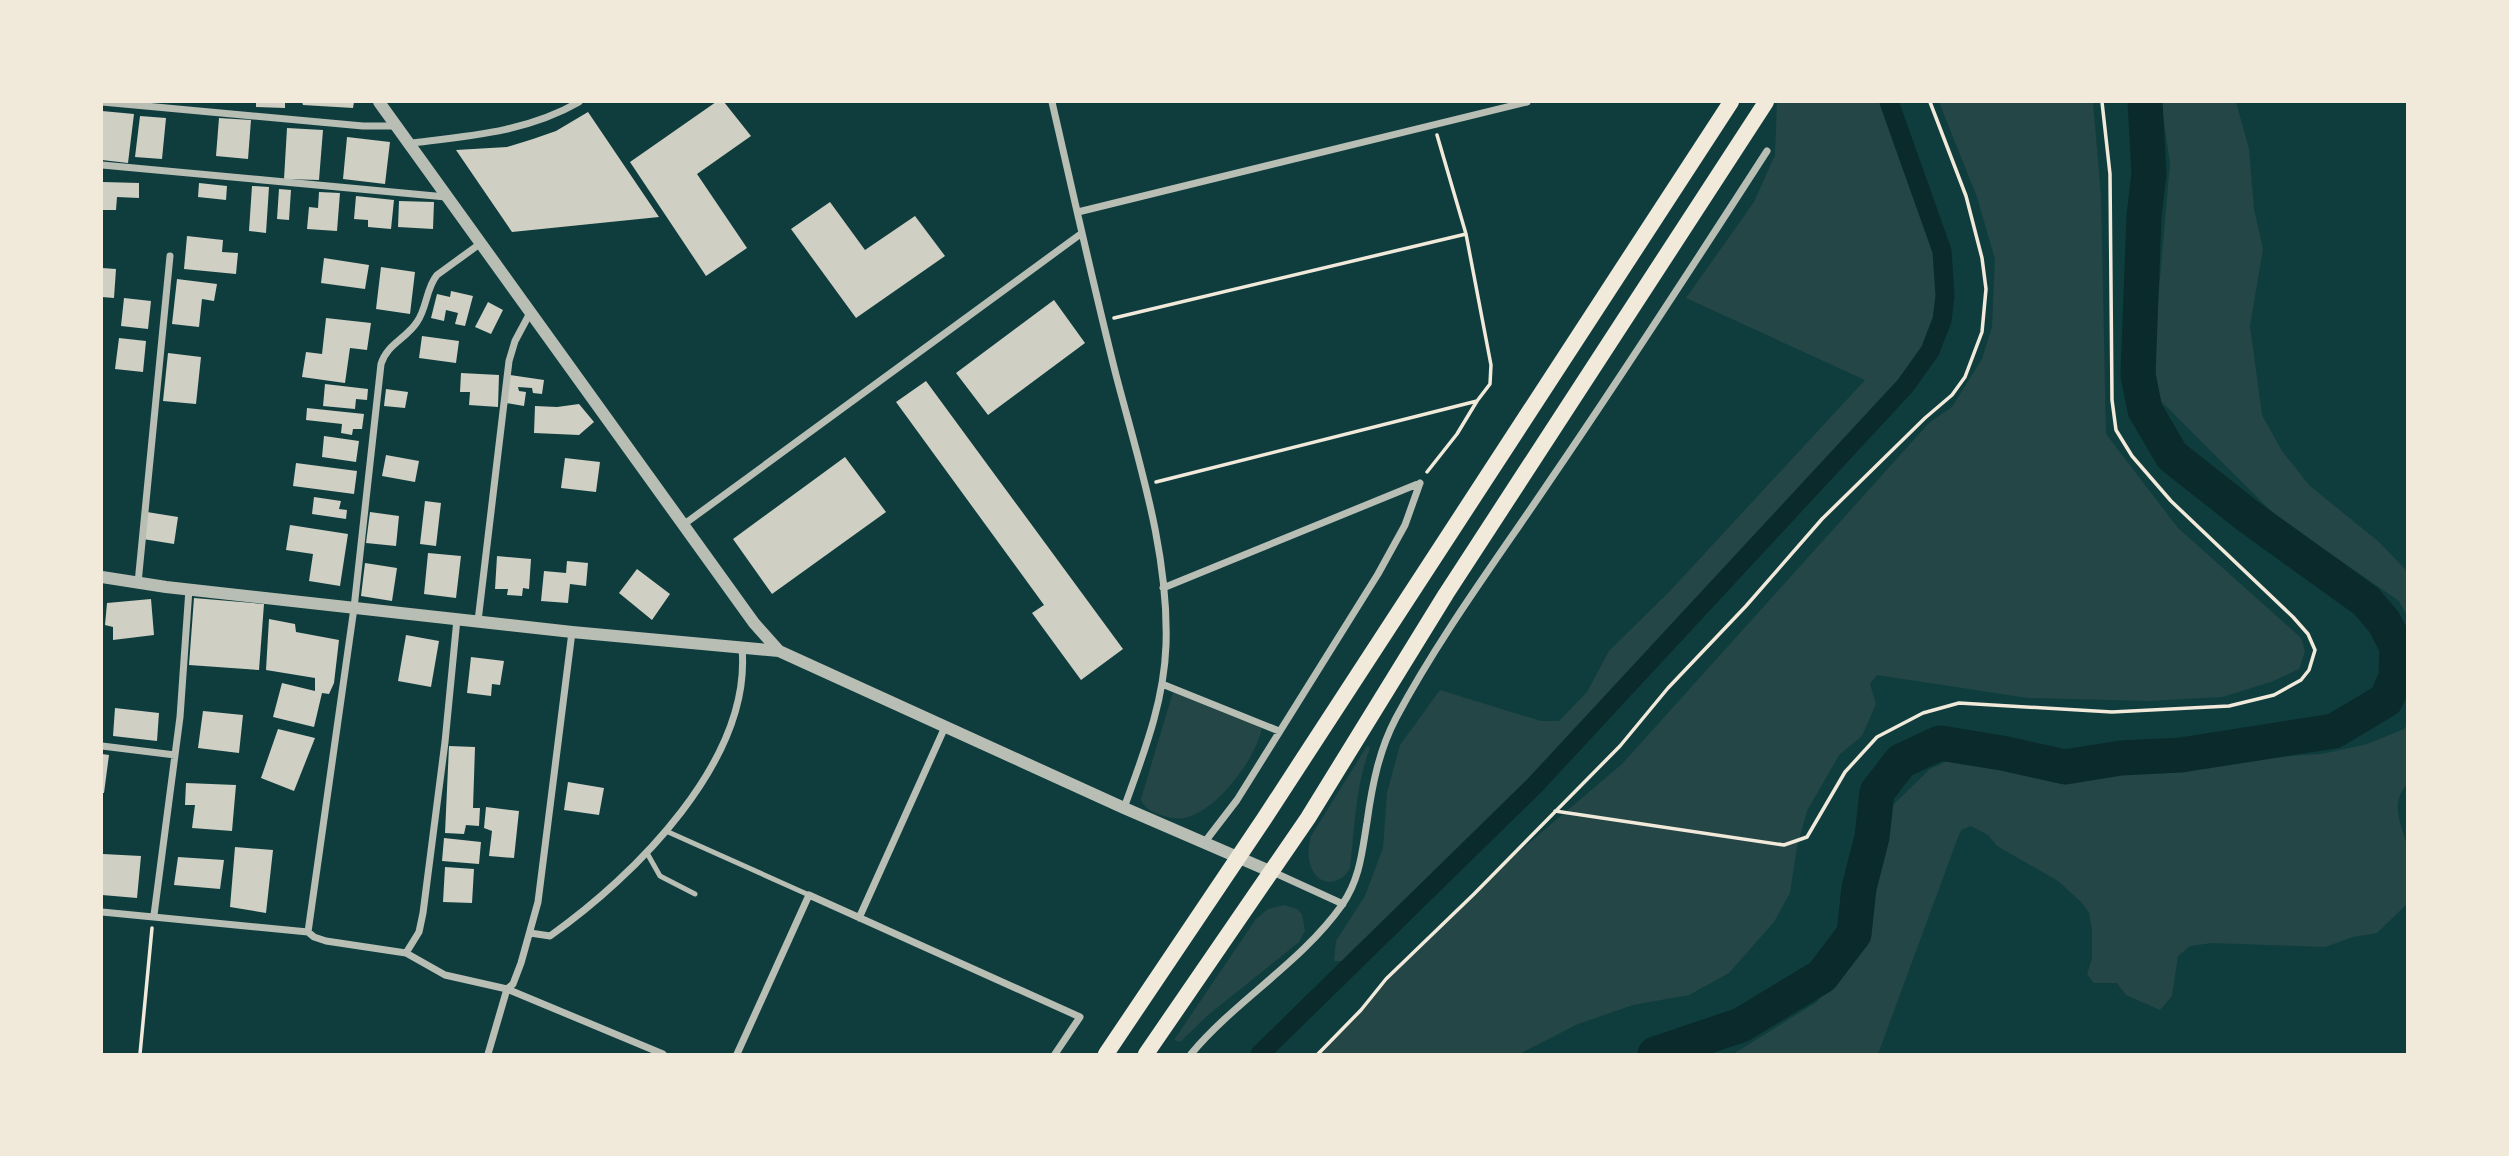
<svg xmlns="http://www.w3.org/2000/svg" width="2509" height="1156" font-family="'Work Sans',sans-serif">
<rect width="100%" height="100%" fill="#0f3d3e"/>
<path fill="#244646" d="M1777,102h108l54,150v42l-2,23 -15,37 -33,44 -363,387 -179,176h-13l2,-20 29,-45 18,-48 4,-55 13,-48 40,-55 101,31h18l28,-29 22,-41 61,-60 195,-211 -179,-82 68,-96 21,-47z
M1939,102h154l8,93 5,239 72,94 123,110 4,13 -6,18 -28,13 -49,15 -73,4 -121,-3 -151,-23 -7,9 6,20 -14,32 -23,19 -32,56 -10,36 -7,46 -16,29 -45,51 -40,22 -56,10 -55,19 -59,30h-201l93,-99 99,-96 112,-95 307,-341 23,-16 30,-48 10,-32 3,-68 -18,-62z
M2161,102h75l13,47 5,60 9,40 -13,77 12,89 20,36 28,35 69,56 28,29v45l-8,-15 -123,-85 -115,-115 -8,-42 17,-196z
M1173,692l89,36c-6,30 -44,81 -74,89 -9,3 -19,1 -27,-2 -9,-3 -17,-7 -20,-16z
M2407,724v61c-19,19 -4,43 1,63 3,17 0,39 -1,56l-30,29 -24,4 -28,10 -113,-4 -22,3 -12,10 -6,40 -12,14 -34,-15 -9,-12h-23l-7,-9 5,-15v-29l-3,-18 -8,-10 -23,-21 -61,-35 -9,-11 -17,-9 -10,4 -4,10 -79,214h-145l84,-52 46,-64 29,-132 38,-37 27,-12 41,7 46,12 164,-15 114,-7 45,-10 37,-15z
M1367,746l3,2c-15,39 -15,79 -20,120 -7,15 -28,20 -37,3 -6,-10 -5,-23 -2,-35z
M1284,905l13,4 5,5 3,17 -6,11 -91,73 -28,27 -6,-2 82,-121 12,-10z"/>
<g fill="none" stroke-linecap="round" stroke-linejoin="round">
<path stroke="#0a2a2b" stroke-width="19" d="M1260,1054l274,-268 371,-400 25,-35 12,-31 3,-24 -3,-45 -53,-149"/>
<path stroke="#0a2a2b" stroke-width="35" d="M1655,1054l86,-29 81,-49 32,-42 5,-46 13,-51 5,-45 24,-31 39,-18 62,10 63,14 56,-9 60,-3 153,-24 52,-31 10,-23 1,-30 -13,-25 -18,-21 -118,-85 -76,-60 -27,-46 -7,-35 6,-159 5,-43 -4,-71"/>
</g>
<path fill="#cfcfc3" d="M256,102h29v6l-29,-1z
M302,102h52l-1,6 -50,-3z
M716,102h8l27,34 -54,38 50,74 -41,28 -76,-114z
M102,111l32,3 -6,49 -26,-3z
M588,112l71,105 -147,15 -56,-82 51,-3 26,-8 23,-8z
M140,116l26,2 -4,41 -27,-2z
M219,118l32,2 -3,39 -32,-3z
M287,128l36,2 -4,50 -35,-1z
M347,137l43,5 -5,42 -42,-5z
M103,182l36,1v15l-22,-1 -1,13h-14z
M199,183l28,3 -1,14 -28,-3z
M252,186l17,1 -3,46 -17,-2z
M279,189l12,1 -2,30 -12,-1z
M319,192l21,1 -3,38 -30,-2 2,-22 9,1z
M356,196l38,4 -3,29 -23,-2v-7l-14,-1z
M399,201l35,1 -1,27 -35,-2z
M830,202l35,48 50,-34 30,40 -89,62 -65,-89z
M187,236l36,4 -1,12 16,1 -2,21 -52,-5z
M324,258l45,7 -4,24 -44,-6z
M381,267l34,5 -5,42 -34,-5z
M102,268l14,1 -2,29 -12,-1z
M177,279l40,5 -3,17 -12,-2 -3,28 -27,-3z
M451,291l22,5 -8,30 -10,-2 3,-11 -12,-3 -2,11 -13,-3 6,-24 13,3z
M124,298l27,3 -3,28 -27,-3z
M1054,300l31,43 -97,72 -32,-42z
M488,302l15,8 -12,24 -16,-7z
M326,318l45,5 -4,27 -17,-2 -5,35 -43,-6 4,-25 16,2z
M422,336l37,5 -3,22 -37,-5z
M119,338l27,3 -3,31 -28,-3z
M168,353l33,4 -5,47 -33,-3z
M461,373l38,2 -1,32 -29,-2 1,-13h-10z
M510,375l34,5 -2,14 -9,-1 -1,-5 -14,-1 1,4 7,1 -2,14 -18,-3z
M926,381l197,268 -42,31 -49,-67 12,-8 -148,-203z
M325,384l43,5 -1,11 -11,-1 -1,10 -32,-3z
M386,389l22,3 -3,16 -21,-2z
M579,404l15,18 -15,13 -45,-2 1,-27 22,1z
M307,408l57,6 -2,15h-9l-1,6 -11,-2 1,-9 -36,-4z
M324,436l35,5 -3,21 -34,-5z
M386,455l33,6 -4,21 -33,-6z
M845,457l41,55 -114,82 -39,-55z
M565,458l35,4 -4,30 -35,-4z
M296,463l61,8 -3,23 -61,-8z
M314,497l27,4 -2,8 8,1 -1,9 -34,-5z
M425,501l16,2 -5,43 -16,-2z
M147,512l31,5 -4,27 -31,-5z
M370,512l29,4 -3,30 -30,-3z
M290,525l58,9 -8,52 -31,-5 4,-27 -27,-4z
M428,553l33,3 -5,42 -32,-4z
M497,556l34,3 -2,30 -6,-1 -1,8 -15,-1 1,-6h-13z
M567,561l21,2 -2,23 -16,-2 -2,19 -27,-2 3,-30 22,2z
M365,563l32,5 -5,33 -31,-5z
M637,569l33,25 -18,26 -33,-27z
M194,598l70,6 -5,66 -70,-5z
M151,599l3,36 -41,5v-13l-8,-2 2,-22z
M269,619l26,5 1,8 43,8 -5,43 -5,11 -7,-1 -8,34 -41,-10 9,-34 33,8v-13l-49,-8z
M406,635l33,6 -8,46 -33,-6z
M471,657l33,4 -4,24 -8,-1 -1,12 -24,-3z
M115,708l44,5 -2,28 -44,-5z
M203,711l40,4 -4,38 -41,-5z
M278,729l37,9 -21,53 -33,-13z
M449,746l26,1 -2,61h7l-1,18 -13,-1 -2,9 -19,-1z
M102,754l7,1 -5,38h-2z
M568,782l36,6 -5,27 -35,-5z
M186,783l50,2 -4,46 -40,-3 3,-23h-10z
M486,807l33,4 -5,47 -25,-2 3,-25 -8,-3z
M444,838l37,4 -2,22 -37,-3z
M235,847l38,3 -7,63 -36,-6z
M103,854l38,2 -4,42 -35,-3z
M178,857l46,3 -4,29 -46,-4z
M445,867l29,2 -2,34 -29,-1z"/>
<g fill="none" stroke-linecap="round" stroke-linejoin="round">
<path stroke="#f1e9da" stroke-width="3.5" d="M1114,318l352,-84
M1427,472l30,-38 20,-33
M1156,482l321,-81 13,-17 1,-19 -25,-131 -29,-99
M1555,811l229,34 23,-8 38,-65 32,-35 46,-24 36,-10 153,9 117,-6 45,-11 27,-15 8,-10 6,-20 -7,-16 -15,-17 -122,-116 -39,-45 -16,-26 -4,-30 -2,-226 -8,-72
M140,1054l12,-126
M1318,1054l43,-44 25,-31 88,-85 146,-148 48,-58 78,-82 76,-87 103,-101 27,-23 13,-18 17,-45 4,-43 -4,-31 -16,-62 -36,-94"/>
<path stroke="#b8beb3" stroke-width="5" d="M666,831l143,64
M647,853l13,23 35,18"/>
<path stroke="#b8beb3" stroke-width="7" d="M102,102l261,24h34
M1052,102c21,91 41,182 64,273 23,88 53,178 50,270 -2,58 -23,110 -42,163
M411,143c58,-7 116,-11 168,-41
M102,165l344,32
M1078,212l449,-110
M683,525l399,-292
M138,583l32,-327
M1163,588l257,-105
M478,621l31,-260 6,-20 15,-28
M1162,684l117,47
M102,746l73,9
M1204,843l33,-43 141,-226 27,-49 15,-42
M1273,872l70,32
M102,912l206,20 6,5 12,4 80,12 39,22 62,14 6,-5 8,-21 17,-61 34,-270
M154,915l26,-198 9,-128
M859,918l86,-191
M308,932l46,-324 27,-244c6,-20 25,-25 36,-42 10,-14 9,-34 20,-47l44,-32
M530,933l20,3c85,-60 202,-176 192,-288
M406,953l13,-21 4,-19 22,-171 12,-123
M488,1054l19,-65 156,65
M737,1054l72,-159 271,122 -25,37
M1191,1054c45,-54 110,-91 151,-149 18,-26 20,-53 25,-83 5,-36 12,-72 29,-104 45,-84 102,-160 155,-239 74,-108 145,-218 216,-328"/>
<path stroke="#b8beb3" stroke-width="12" d="M379,102l375,521 25,28
M102,577l64,10 406,45 207,19 345,157 148,64"/>
<path stroke="#f1e9da" stroke-width="16" d="M1106,1054l158,-235 467,-717
M1146,1054l162,-236 138,-224 320,-492"/>
</g>
<rect width="2509" height="1156" fill="none" stroke="#f1e9da" stroke-width="206"/>
</svg>
